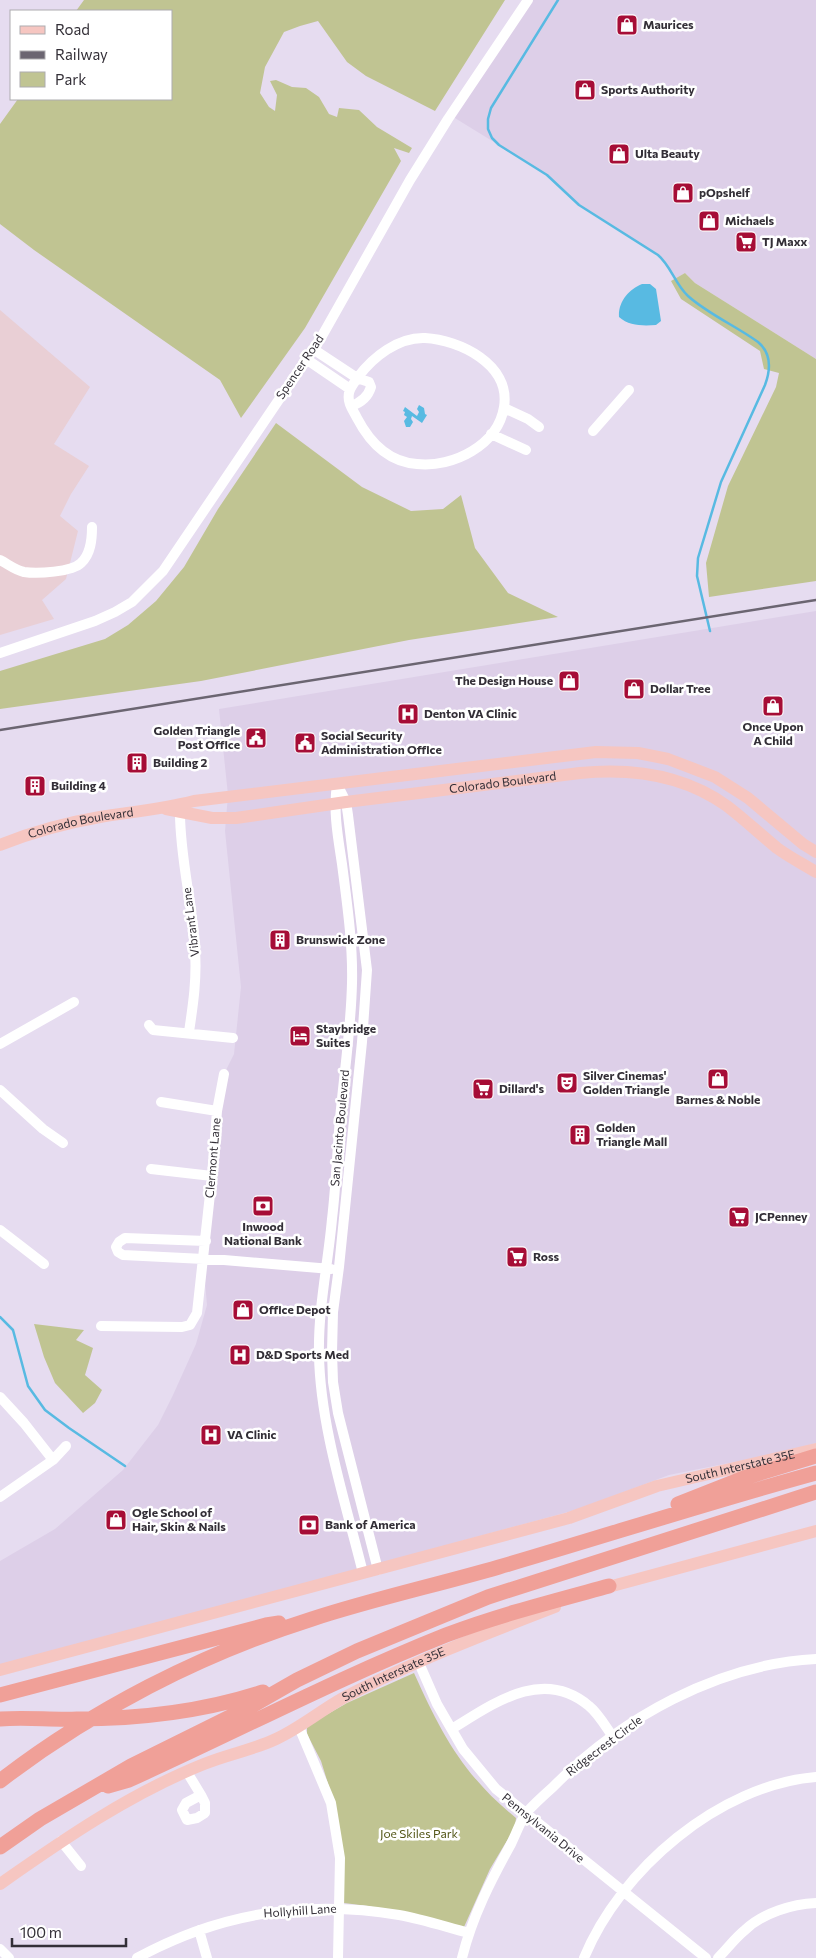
<svg xmlns="http://www.w3.org/2000/svg" width="816" height="1958" font-family="Commissioner,sans-serif">
<rect width="100%" height="100%" fill="#e6dcf0"/>
<path fill="#ddcfe8" d="M528,0h288v359l-121,-76 -10,-10 -10,6 -9,-17 -8,-7 -79,-50 -32,-30 -97,-60z
M816,611v832l-32,9 -115,23 -90,34 -579,158v-106l55,-32 68,-59 35,-45 15,-30 23,-51 11,-39 -4,-46 21,-185 10,-20 7,-67 -16,-156 3,-36 -9,-86z"/>
<path fill="#e9cfd5" d="M0,310l90,77 -36,57 35,22 -18,28 -11,22 18,15 -12,48 -24,21 12,19 -54,16z"/>
<path fill="#c0c492" d="M84,0h421l-70,111 -69,-35 -19,-14 -29,-41 -18,5 -16,6 -19,35 -5,26 9,14 6,4 2,-16 -7,-14 6,-1 16,7 14,1 13,9 10,17 8,3 2,-9 20,2 18,17 35,21 -3,5 -15,-5 7,13 -96,167 -64,90 -21,-38 -186,-130 -34,-26v-100l18,-25h153v-88h-95z
M685,273l10,10 121,76v222l-107,16 -3,-34 22,-77 48,-99 3,-14 -15,-4 -4,-18 -79,-52 -10,-18z
M276,423l86,64 49,24 32,-2 18,-14 14,53 33,45 50,24 -149,23 -208,41 -201,28v-38l105,-32 23,-14 28,-24 28,-34 34,-58z
M34,1324l50,6 -8,10 17,8 -8,27 17,15 -7,13 -12,10 -28,-30 -11,-26z
M414,1673c27,60 49,102 102,145l-1,9 -25,42 -26,58 -96,-21 -24,-3 -10,-100 -13,-42 -14,-27v-8l40,-23z"/>
<path fill="#58bae2" d="M642,284h8l6,5 5,32 -5,4c-13,1 -27,1 -37,-8 -1,-15 10,-28 23,-33z
M419,405l5,3 1,6 2,1 -5,8 -10,-7 -1,3 2,3 -3,5h-4l-2,-6 3,-4 -3,-2 1,-3 -2,-1 2,-4 12,9 2,-4 -2,-3z"/>
<g fill="none" stroke-linecap="round" stroke-linejoin="round">
<path stroke="#58bae2" stroke-width="2.5" d="M558,0l-67,108 -3,11v10l4,9 7,7 48,30 32,30 79,50c13,11 17,29 30,41 20,18 48,30 70,46 13,11 13,27 7,43l-44,97 -23,76 -1,18 13,55
M0,1317l13,13 15,56 17,24 24,18 56,38"/>
<path stroke="#fff" stroke-width="10" d="M425,338c34,2 86,26 79,69 -6,38 -51,61 -87,57 -29,-2 -48,-23 -60,-46 -4,-8 -10,-15 -8,-25 1,-6 6,-11 9,-16 15,-20 40,-40 67,-39z
M313,349l44,29 12,4 2,5c-3,10 -11,16 -20,19
M306,359l44,30
M504,408l24,11 11,8
M593,431l36,-41
M491,434l35,16
M0,560c8,4 15,10 24,12 13,2 48,0 57,-9 10,-9 11,-24 11,-36
M0,653l95,-32 20,-9 17,-10 31,-31 159,-235 88,-156 38,-61 80,-119
M337,784c-4,28 1,53 5,80 5,39 11,80 10,119 -1,46 -8,91 -12,136 -3,33 -4,67 -8,100 -4,45 -14,90 -13,135 1,72 27,150 44,219
M337,784l9,18 2,13 19,155 -5,72 -23,225 -6,45 -1,40 1,30 5,31 40,157
M180,813c0,46 13,92 15,138 2,28 -2,54 -6,81
M149,1025l4,5 80,8
M0,1044l74,-42
M0,1090l43,39 20,14
M161,1102l56,9
M151,1169l61,7
M0,1230l44,34
M206,1241l-81,-3 -6,4 -3,5 2,5 5,3 101,5 107,9
M101,1326l81,1 8,-2 7,-12 15,-137 5,-65 7,-37
M0,1397l24,26 29,37
M0,1497l53,-37 13,-14
M419,1663l18,41 26,45 33,40 210,169
M299,1727l32,76 9,55 -2,100
M452,1729c42,-26 91,-62 137,-23 9,7 17,21 24,31
M187,1772l14,23
M201,1795l4,8v10l-8,5 -10,2 -5,-10 4,-7z
M61,1841l20,25
M199,1930l8,28
M0,1949l9,9
M137,1958c82,-45 169,-59 262,-43 23,4 47,12 70,18
M462,1958c10,-41 29,-78 49,-114 5,-10 9,-22 15,-31 8,-9 18,-18 27,-26 68,-69 165,-123 263,-128
M584,1958c36,-88 135,-173 232,-181
M718,1958c9,-9 17,-20 27,-28 18,-17 47,-26 71,-27"/>
<g stroke="#f6c6c1" stroke-width="12">
<path id="s1" d="M166,809l46,9h24l110,-16 234,-29c51,-5 104,2 147,33 17,13 33,28 50,42 12,9 26,16 39,24"/>
<path id="s2" d="M0,845c32,-13 65,-22 100,-28 31,-5 63,-8 94,-16l402,-49 42,1 30,6 47,18 33,21 55,46 13,8"/>
<path d="M601,1589l215,-58"/>
<path id="s3" d="M0,1670l569,-152 88,-32 159,-37"/>
<path id="s4" d="M0,1884c64,-45 131,-91 204,-120 24,-10 49,-14 72,-25 24,-11 44,-28 67,-41 67,-35 142,-64 212,-91"/>
</g>
<path stroke="#f0a098" stroke-width="15" d="M678,1504l66,-26 72,-22
M0,1695l266,-70 13,-2
M0,1719c26,-2 51,1 77,0 64,0 125,-7 186,-27
M0,1781c92,-71 201,-127 312,-162 61,-20 125,-34 187,-52 106,-31 211,-65 317,-94
M108,1786l21,-6c106,-48 209,-102 317,-145 53,-20 108,-34 163,-49
M0,1847l40,-28 91,-53 117,-58 49,-28 60,-29 131,-54 328,-105"/>
<path stroke="#6b6571" stroke-width="2.5" d="M0,730l816,-130"/>
</g>
<defs>
<g id="shop-square" transform="scale(1.125)"><rect x="-9" y="-9" width="18" height="18" rx="4" fill="#a60d36" stroke="#fff"/><path d="M-5-2.5h2.3a2.7 3.5 0 0 1 5.4 0H5L5.5 6h-11ZM-1.5-2.5h3a1.5 2.3 0 0 0-3 0Z" fill="#fff"/></g>
<g id="supermarket-square" transform="scale(1.125)"><rect x="-9" y="-9" width="18" height="18" rx="4" fill="#a60d36" stroke="#fff"/><path d="M-6-5.5h2.5l.6 2H6L4.5 2H-2.5L-4.4-4H-6ZM-1.5 3.2a1.3 1.3 0 1 0 .1 0ZM3 3.2a1.3 1.3 0 1 0 .1 0Z" fill="#fff"/></g>
<g id="hospital-square" transform="scale(1.125)"><rect x="-9" y="-9" width="18" height="18" rx="4" fill="#a60d36" stroke="#fff"/><path d="M-5-5h3v3.5h4V-5h3V5h-3V1.5h-4V5h-3Z" fill="#fff"/></g>
<g id="civic-square" transform="scale(1.125)"><rect x="-9" y="-9" width="18" height="18" rx="4" fill="#a60d36" stroke="#fff"/><path d="M-.6-6.5H3V-4.5H.6V-3L4-1V1h2V6H-6V1h2V-1L-.6-3ZM-1.2 2.5V6h2.4V2.5Z" fill="#fff"/></g>
<g id="building-square" transform="scale(1.125)"><rect x="-9" y="-9" width="18" height="18" rx="4" fill="#a60d36" stroke="#fff"/><path d="M-4-6H4V6H1V3H-1V6H-4ZM-2.5-4.3h1.7v1.8h-1.7ZM.8-4.3h1.7v1.8H.8ZM-2.5-1h1.7V.8h-1.7ZM.8-1h1.7V.8H.8Z" fill="#fff"/></g>
<g id="hotel-square" transform="scale(1.125)"><rect x="-9" y="-9" width="18" height="18" rx="4" fill="#a60d36" stroke="#fff"/><path d="M-6-4.5h1.5V1H6V5H4.5V3h-9V5H-6ZM-4 0a1.8 1.8 0 1 1 3.6 0ZM.5 0V-2.5h3Q6-2.5 6 0Z" fill="#fff"/></g>
<g id="theatre-square" transform="scale(1.125)"><rect x="-9" y="-9" width="18" height="18" rx="4" fill="#a60d36" stroke="#fff"/><path d="M-5-5.5Q0-4 5-5.5V0Q5 5 0 6Q-5 5-5 0ZM-3.3-2.5H-1v1.5H-3.3ZM1-2.5H3.3v1.5H1ZM-2.8 1Q0 5.5 2.8 1Z" fill="#fff"/></g>
<g id="bank-square" transform="scale(1.125)"><rect x="-9" y="-9" width="18" height="18" rx="4" fill="#a60d36" stroke="#fff"/><path d="M-6-4H6V4H-6ZM0-2.3a2.3 2.3 0 1 0 0 4.6a2.3 2.3 0 1 0 0-4.6Z" fill="#fff"/></g>
</defs>
<g fill-rule="evenodd">
<use href="#shop-square" x="627" y="25"/>
<use href="#shop-square" x="585" y="90"/>
<use href="#shop-square" x="619" y="154"/>
<use href="#shop-square" x="683" y="193"/>
<use href="#shop-square" x="709" y="221"/>
<use href="#supermarket-square" x="746" y="242"/>
<use href="#shop-square" x="569" y="681"/>
<use href="#shop-square" x="634" y="689"/>
<use href="#shop-square" x="773" y="706"/>
<use href="#hospital-square" x="408" y="714"/>
<use href="#civic-square" x="256" y="738"/>
<use href="#civic-square" x="305" y="743"/>
<use href="#building-square" x="137" y="763"/>
<use href="#building-square" x="35" y="786"/>
<use href="#building-square" x="280" y="940"/>
<use href="#hotel-square" x="300" y="1036"/>
<use href="#shop-square" x="718" y="1079"/>
<use href="#theatre-square" x="567" y="1083"/>
<use href="#supermarket-square" x="483" y="1089"/>
<use href="#building-square" x="580" y="1135"/>
<use href="#bank-square" x="263" y="1206"/>
<use href="#supermarket-square" x="739" y="1217"/>
<use href="#supermarket-square" x="517" y="1257"/>
<use href="#shop-square" x="243" y="1310"/>
<use href="#hospital-square" x="240" y="1355"/>
<use href="#hospital-square" x="211" y="1435"/>
<use href="#shop-square" x="116" y="1520"/>
<use href="#bank-square" x="309" y="1525"/>
</g>
<g text-anchor="middle" stroke-width="5" stroke-linejoin="round" paint-order="stroke">
<g font-size="12" font-weight="bold" fill="#332f37" stroke="#fff" text-anchor="start">
<text x="643" y="29">Maurices</text>
<text x="601" y="94">Sports Authority</text>
<text x="635" y="158">Ulta Beauty</text>
<text x="699" y="197">pOpshelf</text>
<text x="725" y="225">Michaels</text>
<text x="762" y="246">TJ Maxx</text>
<text x="553" y="685" text-anchor="end">The Design House</text>
<text x="650" y="693">Dollar Tree</text>
<text x="424" y="718">Denton VA Clinic</text>
<text x="773" y="731" text-anchor="middle">Once Upon<tspan x="773" dy="14">A Child</tspan></text>
<text x="240" y="735" text-anchor="end">Golden Triangle<tspan x="240" dy="14">Post Office</tspan></text>
<text x="321" y="740">Social Security<tspan x="321" dy="14">Administration Office</tspan></text>
<text x="153" y="767">Building 2</text>
<text x="51" y="790">Building 4</text>
<text x="296" y="944">Brunswick Zone</text>
<text x="316" y="1033">Staybridge<tspan x="316" dy="14">Suites</tspan></text>
<text x="583" y="1080">Silver Cinemas'<tspan x="583" dy="14">Golden Triangle</tspan></text>
<text x="499" y="1093">Dillard's</text>
<text x="718" y="1104" text-anchor="middle">Barnes &amp; Noble</text>
<text x="596" y="1132">Golden<tspan x="596" dy="14">Triangle Mall</tspan></text>
<text x="755" y="1221">JCPenney</text>
<text x="263" y="1231" text-anchor="middle">Inwood<tspan x="263" dy="14">National Bank</tspan></text>
<text x="533" y="1261">Ross</text>
<text x="259" y="1314">Office Depot</text>
<text x="256" y="1359">D&amp;D Sports Med</text>
<text x="227" y="1439">VA Clinic</text>
<text x="132" y="1517">Ogle School of<tspan x="132" dy="14">Hair, Skin &amp; Nails</tspan></text>
<text x="325" y="1529">Bank of America</text>
</g>
<g font-size="12" fill="#332f37" stroke="#fff">
<text transform="translate(300 367) rotate(-56)" y="4">Spencer Road</text>
<text dy="4" stroke="none"><textPath href="#s1" startOffset="340">Colorado Boulevard</textPath></text>
<text dy="4" stroke="none"><textPath href="#s2" startOffset="84">Colorado Boulevard</textPath></text>
<text transform="translate(191 922) rotate(-97)" y="4">Vibrant Lane</text>
<text transform="translate(340 1128) rotate(-85)" y="4">San Jacinto Boulevard</text>
<text transform="translate(213 1158) rotate(-85)" y="4">Clermont Lane</text>
<text dy="4" stroke="none"><textPath href="#s3" startOffset="768">South Interstate 35E</textPath></text>
<text dy="4" stroke="none"><textPath href="#s4" startOffset="448">South Interstate 35E</textPath></text>
<text transform="translate(604 1746) rotate(-37)" y="4">Ridgecrest Circle</text>
<text transform="translate(543 1828) rotate(39)" y="4">Pennsylvania Drive</text>
<text transform="translate(300 1911) rotate(-4)" y="4">Hollyhill Lane</text>
</g>
<g font-size="12" fill="#525516" stroke="#fff">
<text x="419" y="1838">Joe Skiles Park</text>
</g>
</g>
<rect x="10" y="10" width="162" height="90" fill="#ffffff" stroke="#adacaf"/>
<rect x="20" y="26" width="25" height="8" fill="#f6c6c1" stroke="#adacaf"/>
<text x="55" y="35" font-size="15" fill="#332f37">Road</text>
<rect x="20" y="51" width="25" height="8" fill="#6b6571" stroke="#adacaf"/>
<text x="55" y="60" font-size="15" fill="#332f37">Railway</text>
<rect x="20" y="72" width="25" height="15" fill="#c0c492" stroke="#adacaf"/>
<text x="55" y="85" font-size="15" fill="#332f37">Park</text>
<path d="M12 1938v8h114v-8" fill="none" stroke="#332f37" stroke-width="2.5"/>
<text x="20" y="1938" font-size="15" fill="#332f37" stroke="#ffffff" stroke-width="4" paint-order="stroke">100 m</text>
</svg>
